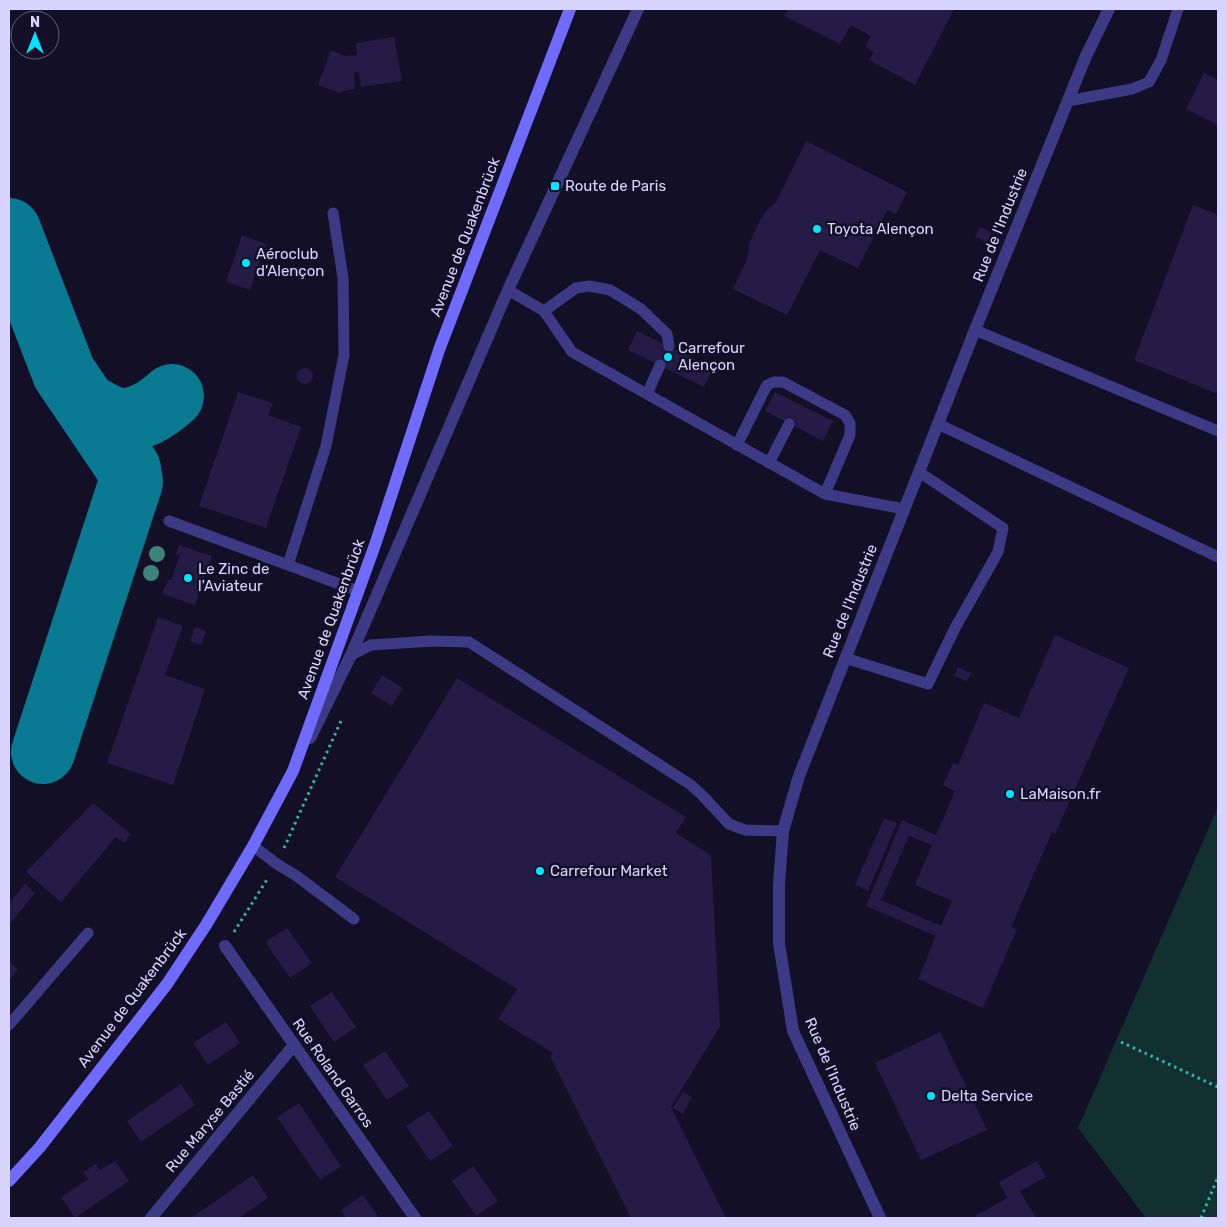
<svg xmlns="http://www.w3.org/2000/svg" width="1227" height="1227" font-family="Rubik,sans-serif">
<rect width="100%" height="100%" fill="#130f26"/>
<path fill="#12302f" d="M1218,807v411h-72l-68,-90z"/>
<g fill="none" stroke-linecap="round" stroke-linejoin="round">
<path stroke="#0a7a92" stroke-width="64" d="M9,230l55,143 65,96 2,13 -88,270
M85,404c11,6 25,16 39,16 19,-1 35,-12 48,-24"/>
</g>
<path fill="#241b47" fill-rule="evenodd" d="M788,9h166l-39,76 -46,-25 5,-8 -9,-6 6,-10 -20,-11 -11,19 -56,-28z
M394,37l8,44 -41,6 -2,-15h-5l1,17 -13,2 -2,2 -22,-8 13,-35 14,6 12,-1 -1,-12z
M1204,73l14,7v45l-32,-16z
M806,141l101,51 -11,22 -9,-4 -29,58 -38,-18 -33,65 -54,-26 14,-30 3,-17 7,-16 9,-15 10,-9z
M1193,205l25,10v179l-84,-34z
M980,227l12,6 -4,10 -13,-6z
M242,235l24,9 -16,46 -24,-8z
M637,331l76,37 -9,19 -76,-37z
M297 376a8 8 0 1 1 16 0a8 8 0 1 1-16 0Z
M238,392l35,11 -5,12 33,12 -35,101 -67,-22z
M775,392l58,29 -10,20 -58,-30z
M179,545l33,11 -17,49 -33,-11 6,-14h3l9,-25 -4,-1z
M158,617l25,9 -18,49 40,14 -32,96 -66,-22z
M195,627l11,4 -5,14 -11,-4z
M1055,635l74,33 -74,166 -3,-2 -41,95 6,2 -34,79 -65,-29 18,-43 -70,-30 36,-86 34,15 19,-44 -12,-6 10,-22 5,2 26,-62 35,15zM909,836l23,9 -17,40 37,16 -11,25 -60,-26z
M958,667l13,6 -4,8 -13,-5z
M382,675l21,13 -11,18 -21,-13z
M457,678l229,139 -10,16 35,22 9,171 -49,81 55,111h-95l-81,-162 3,-3 -55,-34 19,-30 -182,-112z
M93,803l38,31 -7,9 -8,-6 -55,65 -35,-30z
M884,818l13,5 -29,68 -13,-6z
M25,884l10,9 -26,32v-22z
M287,928l25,35 -22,15 -25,-36z
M9,961l9,8 -9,12z
M332,992l24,35 -22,15 -24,-36z
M226,1022l14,21 -32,22 -15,-22z
M940,1032l47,98 -66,30 -46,-97z
M385,1051l24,35 -22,14 -24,-35z
M181,1084l14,21 -54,37 -14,-21z
M683,1092l9,5 -9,17 -10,-6z
M299,1103l42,63 -21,14 -43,-63z
M429,1111l24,35 -23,15 -24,-35z
M115,1161l14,20 -54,37 -14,-21 27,-18 -5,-7 13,-8 4,6z
M1037,1161l9,16 -26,14 16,27h-59l-2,-2 33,-18 -9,-16z
M473,1166l25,35 -22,15 -24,-35z
M253,1175l15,23 -29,20h-48z
M363,1195l16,23h-33l-5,-8z"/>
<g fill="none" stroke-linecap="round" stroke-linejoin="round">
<path stroke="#2fb8b0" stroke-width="3" stroke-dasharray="2.5 4" stroke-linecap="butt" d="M284,848l57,-127
M234,932l34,-54
M1121,1042l97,45
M1201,1218l17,-41"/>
<path stroke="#3d3a85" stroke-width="11" d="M1068,101l64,-12 17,-7 12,-22 17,-51
M508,290l36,21 28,41 253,142 79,15
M544,311l32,-23 13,-2 21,4 31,19 26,25 2,12
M975,330l243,101
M647,394l13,-29
M938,424l280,133
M737,445l30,-60 7,-3h9l62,33 5,8v12l-25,59
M769,463l20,-39
M169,521l189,70
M288,565l38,-119 18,-91 -1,-77 -10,-65
M351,655l20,-10 61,-4 37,1 222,143 12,11 26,28 16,6 38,1
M845,658l83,26 27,-56 43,-76 5,-24 -84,-56
M253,846l24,18 21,13 56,42
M9,1025l79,-92"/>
<path stroke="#3d3a85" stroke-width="12" d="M310,738l41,-83 157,-365 130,-281
M225,946l190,272
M151,1218l143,-173
M880,1218l-87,-187 -14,-88v-59l4,-53 16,-55 176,-446 111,-274 23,-47"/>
<path stroke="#6f6bff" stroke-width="12" d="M9,1181l31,-34 127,-163 39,-59 47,-79 40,-75 82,-226 64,-195 131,-341"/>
</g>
<g fill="#3d827b">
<circle cx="157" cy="554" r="8"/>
<circle cx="151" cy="573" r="8"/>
</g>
<g fill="#00e5ff" stroke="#130f26" stroke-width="2">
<rect x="550" y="181" width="10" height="10" rx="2.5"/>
<circle cx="817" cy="229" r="5"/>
<circle cx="246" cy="263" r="5"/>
<circle cx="668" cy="357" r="5"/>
<circle cx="188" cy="578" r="5"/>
<circle cx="1010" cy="794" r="5"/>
<circle cx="540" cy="871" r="5"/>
<circle cx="931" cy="1096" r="5"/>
</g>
<g text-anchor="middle" stroke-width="5" stroke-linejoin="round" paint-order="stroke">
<g font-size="15" fill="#d9d4ff" stroke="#130f26" text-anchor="start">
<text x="565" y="191">Route de Paris</text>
<text x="827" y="234">Toyota Alençon</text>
<text x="256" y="259">Aéroclub<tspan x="256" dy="17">d'Alençon</tspan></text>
<text x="678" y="353">Carrefour<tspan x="678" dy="17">Alençon</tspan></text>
<text x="198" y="574">Le Zinc de<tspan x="198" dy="17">l'Aviateur</tspan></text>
<text x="1020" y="799">LaMaison.fr</text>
<text x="550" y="876">Carrefour Market</text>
<text x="941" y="1101">Delta Service</text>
</g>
<g font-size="15" fill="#d9d4ff" stroke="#130f26">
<text transform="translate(1000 225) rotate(-68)" y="5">Rue de l'Industrie</text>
<text transform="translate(465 237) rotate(-69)" y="5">Avenue de Quakenbrück</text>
<text transform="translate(850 601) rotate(-68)" y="5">Rue de l'Industrie</text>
<text transform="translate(331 619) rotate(-70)" y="5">Avenue de Quakenbrück</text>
<text transform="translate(132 998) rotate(-53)" y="5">Avenue de Quakenbrück</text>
<text transform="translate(333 1073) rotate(55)" y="5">Rue Roland Garros</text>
<text transform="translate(833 1074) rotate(67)" y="5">Rue de l'Industrie</text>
<text transform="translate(210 1121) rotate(-50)" y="5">Rue Maryse Bastié</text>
</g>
</g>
<rect width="1227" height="1227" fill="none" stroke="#d9d4ff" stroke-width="20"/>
<g transform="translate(35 35)"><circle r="24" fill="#130f26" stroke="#625e7d"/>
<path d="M0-4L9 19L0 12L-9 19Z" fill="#00e5ff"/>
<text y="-8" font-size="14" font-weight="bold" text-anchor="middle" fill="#d9d4ff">N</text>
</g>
</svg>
